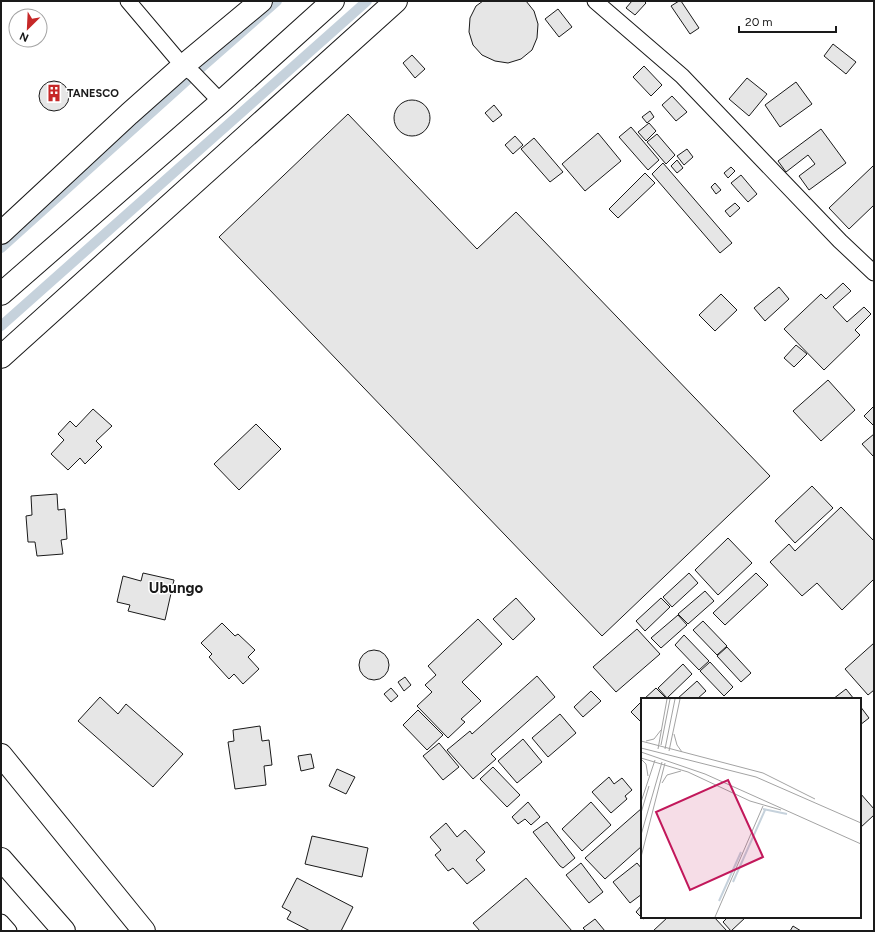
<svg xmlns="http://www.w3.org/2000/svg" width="875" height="932" font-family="Figtree,sans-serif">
<rect width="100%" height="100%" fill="#fff"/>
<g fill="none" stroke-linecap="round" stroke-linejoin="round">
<path stroke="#c6d2dc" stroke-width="10" d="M1,248l193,-174 83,-73
M1,326l366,-325"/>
</g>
<path fill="#e6e6e6" stroke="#1a1a1a" d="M483,1h43l8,10 4,13 -1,14 -5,12 -11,9 -13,4 -13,-2 -13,-6 -9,-10 -4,-13 1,-14 6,-12z
M632,1h12l2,2 -11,12 -9,-7z
M679,1h2l18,27 -9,6 -19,-28z
M558,9l14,18 -13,10 -14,-18z
M833,44l23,18 -10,12 -22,-18z
M412,55l13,14 -10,9 -12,-15z
M644,66l18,19 -11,11 -18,-19z
M747,78l20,16 -18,22 -20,-17z
M39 96a15 15 0 1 1 30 0a15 15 0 1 1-30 0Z
M796,82l16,22 -32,23 -15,-22z
M672,96l15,16 -11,9 -14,-16z
M394 118a18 18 0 1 1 36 0a18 18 0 1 1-36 0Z
M494,105l8,10 -9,7 -8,-9z
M650,111l4,6 -7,6 -5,-6z
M348,114l129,135 39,-37 254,264 -168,160 -383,-399z
M649,123l7,8 -10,10 -8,-9z
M631,127l28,33 -11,10 -29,-33z
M821,129l25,34 -37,27 -10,-14 16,-12 -7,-9 -22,17 -8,-11z
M598,133l23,28 -36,30 -23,-27z
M657,134l18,21 -9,9 -19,-22z
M515,136l8,9 -10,9 -8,-9z
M534,138l29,34 -13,10 -29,-33z
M687,149l6,8 -9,8 -7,-9z
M677,160l6,8 -6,5 -6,-7z
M663,163l69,80 -12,10 -68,-79z
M873,166l1,2v37l-25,24 -20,-21z
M731,167l4,4 -7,7 -4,-5z
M645,173l10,10 -37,35 -9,-9z
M741,175l16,19 -9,8 -17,-19z
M715,183l6,7 -5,4 -5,-7z
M735,203l5,5 -10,9 -5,-6z
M843,283l8,8 -18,16 14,15 17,-15 7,7 -16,16 5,5 -36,35 -40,-41 37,-35 5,5z
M779,287l10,12 -24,22 -11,-13z
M721,294l16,16 -22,21 -16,-16z
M796,345l11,9 -13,13 -10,-9z
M828,380l27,30 -34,31 -28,-30z
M874,406v20l-10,-10z
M93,409l19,17 -16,15 6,6 -17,17 -5,-6 -12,12 -17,-16 13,-14 -6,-6 12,-13 6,6z
M256,424l25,25 -42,41 -25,-26z
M874,434v21l-1,1 -11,-12z
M812,486l21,22 -38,35 -20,-22z
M57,494l1,16 7,-1 2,30 -6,1 2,14 -26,2 -2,-14h-7l-2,-26 6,-1 -1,-19z
M841,507l33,34v38l-32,31 -25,-27 -15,13 -32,-34 19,-18 6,7z
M728,538l24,25 -34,32 -23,-25z
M143,573l31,7 -9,40 -37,-9 2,-6 -13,-3 6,-26 18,5z
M689,573l9,10 -26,24 -9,-10z
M756,573l12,12 -43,40 -12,-12z
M705,591l9,10 -26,23 -10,-10z
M516,598l19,21 -22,21 -20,-21z
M661,598l9,9 -25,24 -9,-10z
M678,615l9,10 -26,23 -10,-10z
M478,619l24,25 -40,38 19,19 -20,18 4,3 -17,16 -31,-32 15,-14 -7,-7 11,-10 -8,-9z
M703,621l24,25 -10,9 -24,-25z
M222,623l13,13 3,-2 17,16 -7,7 11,12 -16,15 -9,-10 -5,5 -20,-22 3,-3 -11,-11z
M637,629l23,25 -44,38 -23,-25z
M684,635l25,26 -10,9 -24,-25z
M874,643v47l-6,5 -23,-26z
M727,647l24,26 -10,9 -24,-26z
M359 665a15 15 0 1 1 30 0a15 15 0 1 1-30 0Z
M710,662l23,25 -9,9 -24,-25z
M683,664l9,10 -25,24 -9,-10z
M537,676l18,21 -64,57 5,5 -23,20 -26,-29 23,-19 2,3z
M405,677l6,8 -7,6 -6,-9z
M697,681l9,10 -9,8h-20z
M391,688l7,8 -7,6 -7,-8z
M656,688l10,10 -22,1z
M846,689l8,10h-21z
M591,691l10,10 -18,16 -9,-10z
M100,697l18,17 8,-10 57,50 -30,33 -75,-66z
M642,701v18l-2,2 -9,-9z
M860,706l9,12 -9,7z
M418,710l25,25 -16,15 -24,-25z
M560,714l16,19 -28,24 -16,-19z
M260,726l2,15 7,-1 3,25 -8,1 2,19 -31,4 -7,-47 6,-1 -1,-11z
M523,739l19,23 -25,21 -19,-22z
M439,743l20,24 -16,13 -20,-24z
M311,754l3,14 -13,3 -3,-15z
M493,767l27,28 -13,12 -27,-28z
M337,769l18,8 -9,17 -17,-8z
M609,777l5,7 8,-6 10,12 -7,6 2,3 -16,14 -19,-21z
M860,793l14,16v6l-14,13z
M528,802l12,15 -9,8 -6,-6 -7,5 -6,-7z
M591,802l20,23 -29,26 -20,-22z
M642,808v38l-37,33 -20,-21z
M547,822l28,36 -12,10 -3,-2 -27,-34z
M446,823l11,14 8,-7 20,22 -9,8 9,10 -18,14 -14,-16 -5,3 -13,-16 6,-5 -11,-13z
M312,836l56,12 -6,29 -57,-13z
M581,863l22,29 -14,11 -23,-28z
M637,863l5,6v25l-12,9 -17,-21z
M297,878l56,29 -12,24h-31l-23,-12 4,-7 -9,-5z
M526,878l46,53h-92l-7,-8z
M642,905v12h4l-3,2 -7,-7z
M668,917h46l13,14h-74z
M728,917h18l-15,14 -8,-9z
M595,919l10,12h-19l-3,-3z
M793,926l8,5h-11z"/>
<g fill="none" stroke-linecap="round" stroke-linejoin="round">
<g stroke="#1a1a1a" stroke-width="17">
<path id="service" d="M128,1l55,65 11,8 27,28
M595,1l87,75 158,165 34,32
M1,922l8,9"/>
</g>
<g stroke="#1a1a1a" stroke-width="24">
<path id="minor" d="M1,233l128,-119 54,-48 78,-65
M1,357l395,-356"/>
</g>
<g stroke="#1a1a1a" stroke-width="24">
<path id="secondary" d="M1,294l220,-192 112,-101"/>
</g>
<g stroke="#1a1a1a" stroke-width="24">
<path id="trunk" d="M1,755l143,176
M1,859l63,72"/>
</g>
<use href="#service" stroke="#fff" stroke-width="15"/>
<use href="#minor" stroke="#fff" stroke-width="22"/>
<use href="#secondary" stroke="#fff" stroke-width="22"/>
<use href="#trunk" stroke="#fff" stroke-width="22"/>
</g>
<defs>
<g id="building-bare" transform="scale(1.38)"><path d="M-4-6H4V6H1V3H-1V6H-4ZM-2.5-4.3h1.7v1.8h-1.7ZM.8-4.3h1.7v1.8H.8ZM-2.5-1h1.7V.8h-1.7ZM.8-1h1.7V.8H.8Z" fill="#c62828" stroke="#fff" stroke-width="2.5" paint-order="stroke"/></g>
</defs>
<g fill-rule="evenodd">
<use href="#building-bare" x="54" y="93"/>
</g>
<g text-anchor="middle" stroke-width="3" stroke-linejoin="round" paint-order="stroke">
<g font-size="11" font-weight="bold" fill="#1a1a1a" stroke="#fff" text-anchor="start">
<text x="67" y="97">TANESCO</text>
</g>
<g font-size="15" font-weight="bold" fill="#1a1a1a" stroke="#fff">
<text x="176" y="593">Ubungo</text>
</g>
</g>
<g transform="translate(641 698)">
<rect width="220" height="220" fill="#fff"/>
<path fill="none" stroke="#c6d2dc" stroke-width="2" d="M122,111l24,5M92,184l32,-72M78,203l22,-49"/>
<path fill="none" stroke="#a3a3a3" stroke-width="1" d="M33,36l3,11 5,7M0,43l122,32 52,26M5,43l8,-2 7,-9M20,47l9,-46M0,50l115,29 105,46M17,51l9,-50M24,51l10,-50M28,53l11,-52M0,54l64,22 156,70M0,60l47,14 62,29 31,9M0,61l5,5 2,12M21,85l5,-8 14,-4M0,104l14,-42M0,115l8,-27M0,137l21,-73M0,159l24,-94M74,219l48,-111"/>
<path fill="#c2185b" fill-opacity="0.15" stroke="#c2185b" stroke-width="2" d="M87,82l35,77 -73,33 -34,-78z"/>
<rect width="220" height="220" fill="none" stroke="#1a1a1a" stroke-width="2"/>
</g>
<rect width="875" height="932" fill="none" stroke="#1a1a1a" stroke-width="4"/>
<g transform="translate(28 28) rotate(204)"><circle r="19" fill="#ffffff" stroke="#a3a3a3"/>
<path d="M0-3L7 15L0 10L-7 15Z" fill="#c62828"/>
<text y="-6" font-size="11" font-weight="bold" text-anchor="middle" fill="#1a1a1a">N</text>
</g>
<path d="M739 26v6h97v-6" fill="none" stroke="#1a1a1a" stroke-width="2"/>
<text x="745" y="26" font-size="12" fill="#1a1a1a" stroke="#ffffff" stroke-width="3" paint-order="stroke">20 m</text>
</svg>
